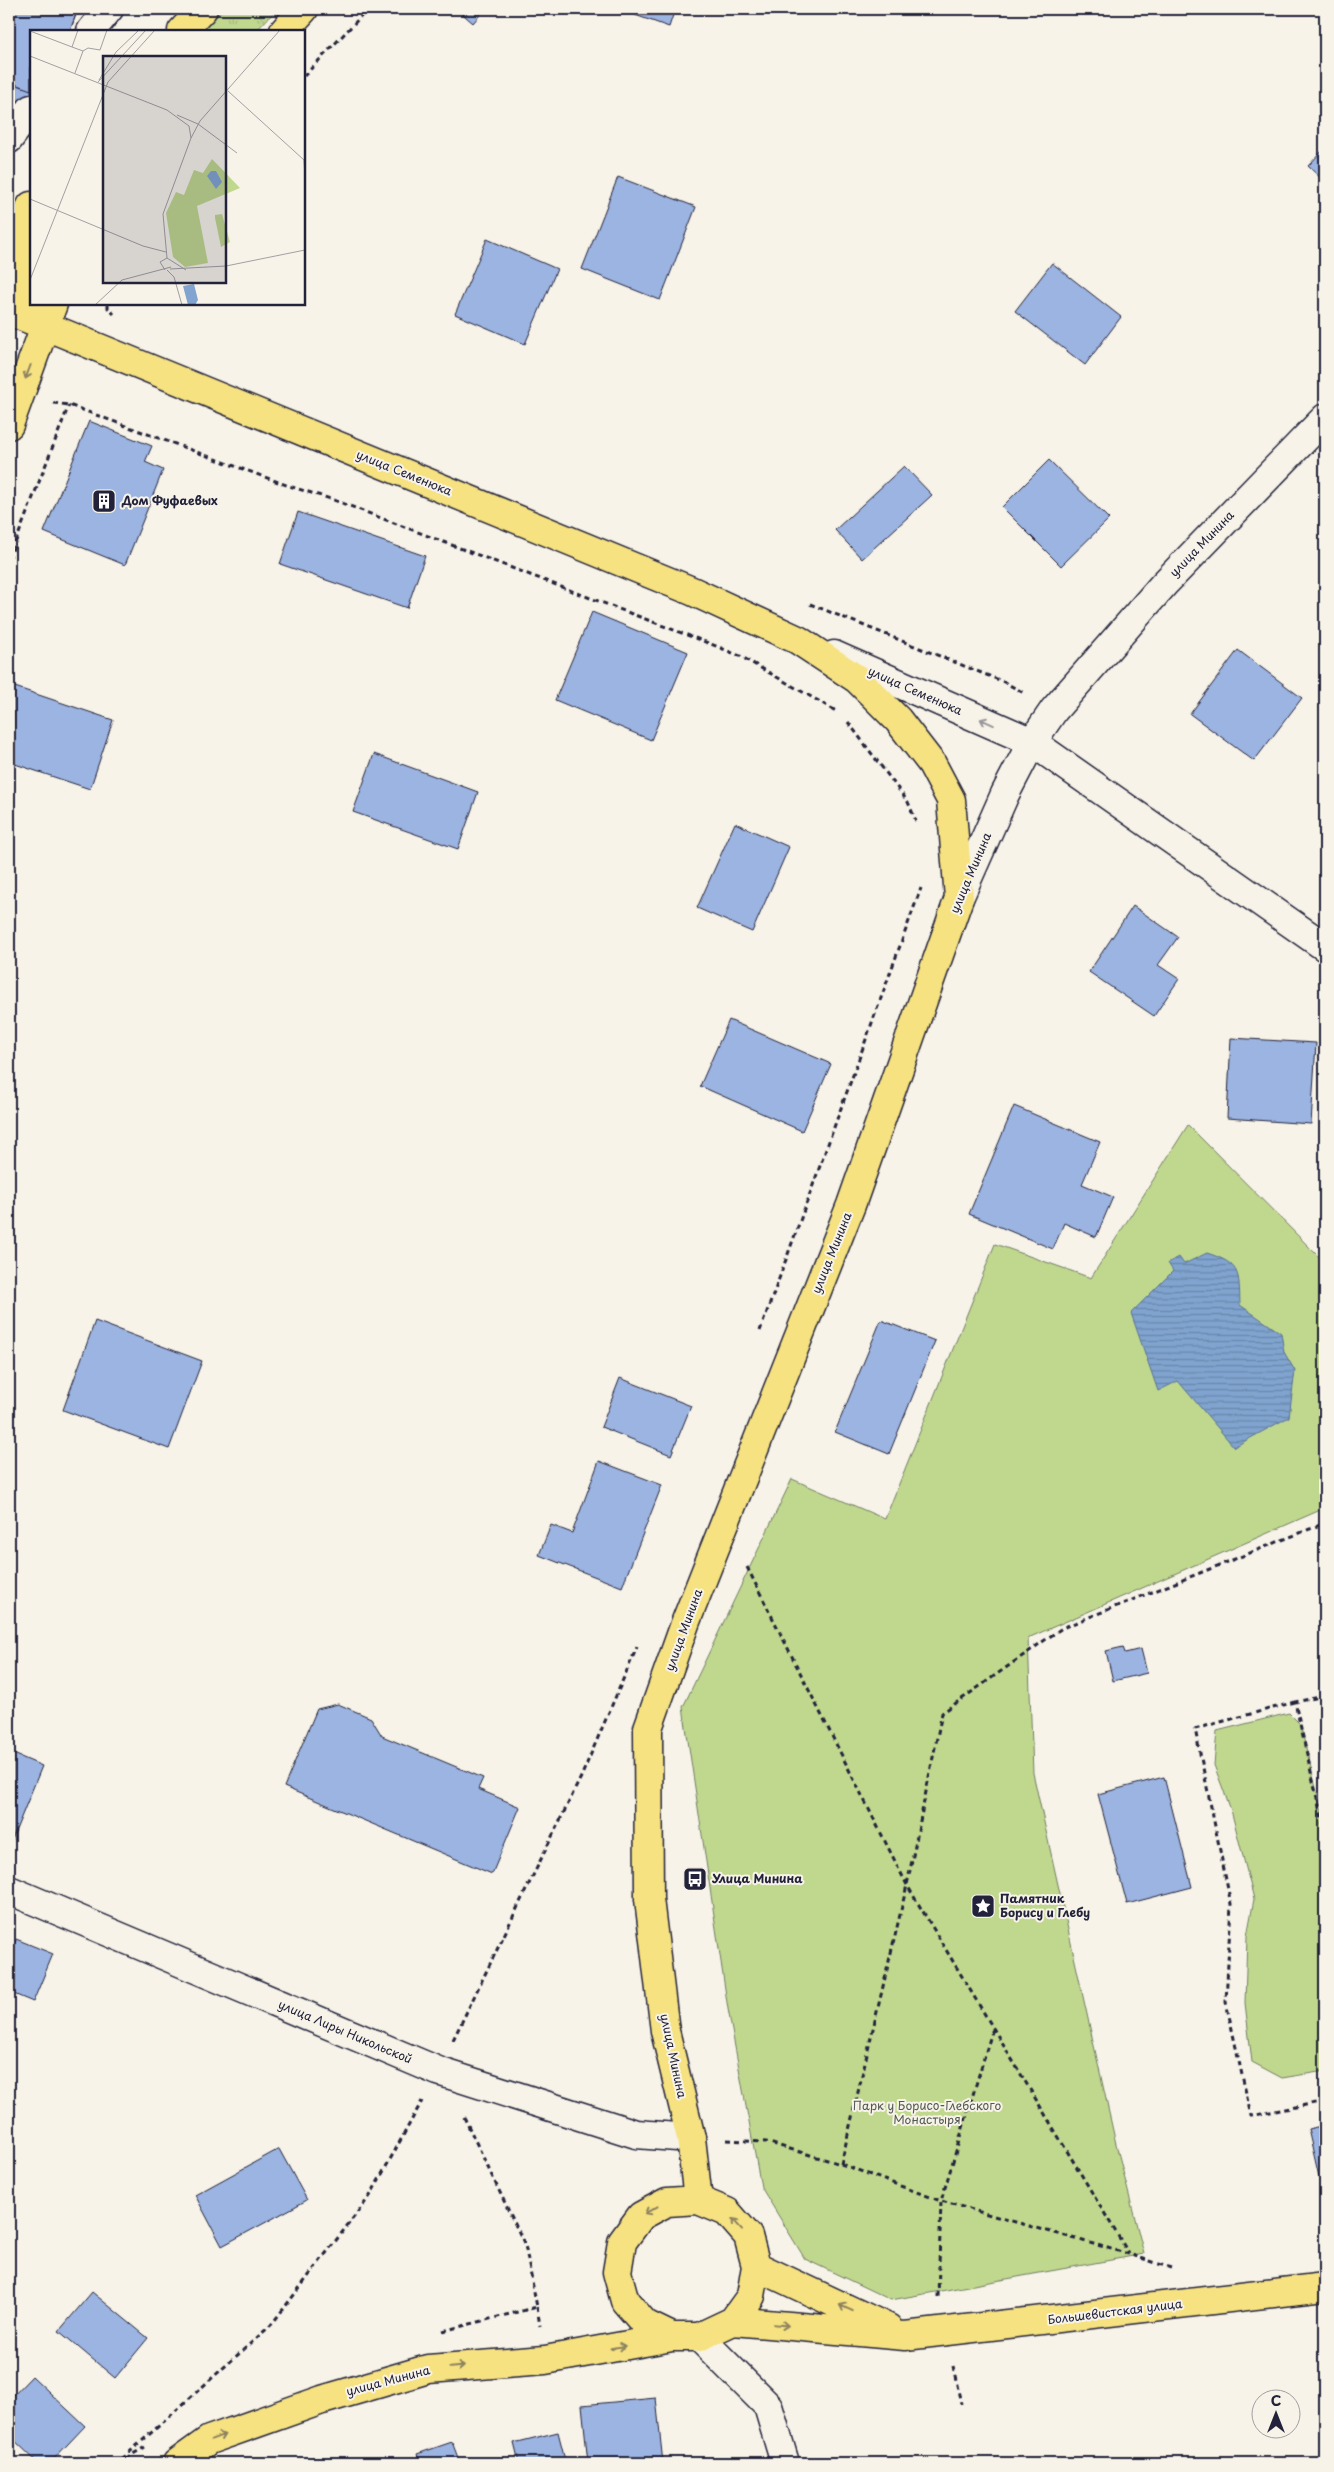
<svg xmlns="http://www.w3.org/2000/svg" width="1334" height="2472" font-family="'Playpen Sans',sans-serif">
<defs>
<pattern id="grass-tufts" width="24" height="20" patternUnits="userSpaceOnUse" patternTransform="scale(1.25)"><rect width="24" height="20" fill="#c0d88e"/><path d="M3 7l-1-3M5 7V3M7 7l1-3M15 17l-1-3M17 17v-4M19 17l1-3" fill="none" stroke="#a5b97b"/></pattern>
<pattern id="water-rules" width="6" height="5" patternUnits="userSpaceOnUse" patternTransform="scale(1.25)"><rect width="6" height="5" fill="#80a4cf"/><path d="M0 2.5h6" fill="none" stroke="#6885a9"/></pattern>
</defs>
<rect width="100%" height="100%" fill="#f7f3e8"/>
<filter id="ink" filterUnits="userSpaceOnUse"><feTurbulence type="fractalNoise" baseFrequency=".02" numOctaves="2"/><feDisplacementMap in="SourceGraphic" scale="10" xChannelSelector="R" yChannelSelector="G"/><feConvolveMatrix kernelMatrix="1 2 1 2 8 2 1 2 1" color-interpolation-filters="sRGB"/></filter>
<g filter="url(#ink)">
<path fill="url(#grass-tufts)" stroke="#717d64" d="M223,9h54l-21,22h-54z"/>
<path fill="#c0d88e" stroke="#717d64" d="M1188,1125l137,138v245l-297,130 5,135 83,371 28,110 -253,46 -86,-41 -44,-72 -33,-178 -45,-302 109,-228 93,40 110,-275 96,34z
M1289,1713l11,11 25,100v247l-43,7 -30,-16 -7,-59 2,-67 7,-37 -23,-89 -17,-45 3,-34z"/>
<path fill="url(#water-rules)" stroke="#5a7094" d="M1207,1253c34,11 32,19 33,52l41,28 3,19 11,19 -6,46 -55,30 -56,-66 -20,10 -27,-78 42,-42 -5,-8 11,-6 5,7z"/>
<path fill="#9cb4e1" stroke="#22223b" d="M9,9h69l-8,22h-39v81l-22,23z
M9,9h69l-8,22h-39v59l-22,-8z
M457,9h28l-12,14z
M618,9h57l-6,18z
M1325,148v34l-17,-16z
M618,177l78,30 -36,93 -78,-31z
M487,239l70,30 -32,75 -70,-30z
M1052,263l69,54 -36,48 -70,-54z
M89,421l63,25 -7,16 18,8 -38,95 -81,-33z
M1049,460l60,59 -48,47 -59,-59z
M904,466l28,29 -70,64 -27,-29z
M298,512l127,44 -18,52 -127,-44z
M592,612l96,40 -37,88 -96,-40z
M1238,650l64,48 -48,63 -64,-47z
M9,685l104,35 -23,69 -81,-27z
M374,754l104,38 -20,57 -105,-37z
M735,823l54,24 -37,85 -55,-24z
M1133,906l45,31 -20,28 21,14 -25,37 -65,-44z
M729,1020l102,44 -29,67 -102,-45z
M1231,1038l85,5 -5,81 -84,-6z
M1014,1106l86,36 -18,42 31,13 -17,40 -32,-14 -11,26 -84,-35z
M881,1320l54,21 -46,113 -54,-22z
M95,1321l107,40 -33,88 -106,-39z
M620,1378l71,28 -20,49 -70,-28z
M599,1461l63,24 -40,102 -83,-32 12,-30 21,8z
M1123,1647l2,6 16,-4 6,24 -34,8 -7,-30z
M338,1704l33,14 11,18 101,42 -5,11 42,18 -28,67 -208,-87 33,-78z
M9,1752l33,14 -33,81z
M1164,1777l28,110 -65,17 -29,-110z
M16,1939l37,15 -20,48 -24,-10v-34z
M1325,2125v78l-17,-74z
M279,2149l28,51 -85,46 -27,-51z
M92,2292l56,46 -33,40 -56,-47z
M32,2376l53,50 -35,37h-12l-29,-28v-35z
M656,2398l7,65h-75l-6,-58z
M558,2432l8,31h-47l-5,-20z
M452,2442l8,21h-40l-3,-9z"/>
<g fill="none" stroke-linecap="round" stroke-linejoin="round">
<g stroke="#22223b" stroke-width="31">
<path id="minor" d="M91,31l18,-22
M9,139l22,-30
M834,655l198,87 293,205
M959,898l46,-104 27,-52 22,-32 110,-126 161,-166
M9,1890l429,181 198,63 55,4
M699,2337l69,69 17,57"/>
</g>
<g stroke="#22223b" stroke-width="31">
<path id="major" d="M182,31l21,-22
M284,31l20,-22
M31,206c-12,28 -14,66 0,93
M9,311l683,280 106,49 59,39 41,41 34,44 19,36 8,98 -108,307 -165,416 -38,107 1,171 16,132 26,107 7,62
M9,425l44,-121
M756,2266l132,62
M733,2321l172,15 420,-49
M177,2463l32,-23 113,-40 106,-31 117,-9 127,-23h27l34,-16 18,-25 5,-30 -8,-30 -21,-24 -29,-12 -31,2 -26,14 -19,26 -5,30 8,29 20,23 27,13"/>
</g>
<path stroke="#22223b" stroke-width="3" stroke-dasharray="5 4" stroke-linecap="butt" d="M304,76l64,-67
M108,304v4l6,6
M53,403l16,2 220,81 45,14 387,148 19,8 96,55
M9,559l60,-154
M810,604l194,78 20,11
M848,722l60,80 8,19
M760,1331l161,-443
M747,1567l160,318 222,369
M1325,1696l-30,6 30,131
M1295,1702l-100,27 36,175 -5,98 25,114 74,-15
M453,2040l128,-263 56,-130
M727,2140l39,2 75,22 100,37 188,53 42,14
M841,2164l66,-279 35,-172 120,-85 263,-105
M938,2297l3,-96 52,-173
M537,2307l3,19
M443,2331l94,-24 -12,-62 -62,-130
M953,2366l8,38
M122,2459l149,-134 99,-129 52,-95
M118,2463l27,-16"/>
<use href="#minor" stroke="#f7f3e8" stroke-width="28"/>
<use href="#major" stroke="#f6e281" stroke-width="28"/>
</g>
<defs><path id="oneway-shaft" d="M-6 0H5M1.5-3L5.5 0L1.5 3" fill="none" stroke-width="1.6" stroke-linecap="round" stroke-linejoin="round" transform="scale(1.25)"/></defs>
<g stroke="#8c825e">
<use href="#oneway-shaft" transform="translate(28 372) rotate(111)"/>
<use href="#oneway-shaft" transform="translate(651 2210) rotate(151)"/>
<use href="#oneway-shaft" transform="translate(737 2224) rotate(-132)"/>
<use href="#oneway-shaft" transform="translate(846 2308) rotate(-155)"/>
<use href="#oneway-shaft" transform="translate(781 2325) rotate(5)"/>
<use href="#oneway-shaft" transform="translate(618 2347) rotate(-10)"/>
<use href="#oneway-shaft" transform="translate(457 2367) rotate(-5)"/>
<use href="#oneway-shaft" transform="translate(218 2437) rotate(-20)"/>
</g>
<use stroke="#97959a" href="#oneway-shaft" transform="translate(987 722) rotate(-156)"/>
</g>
<defs>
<g id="building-square" transform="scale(1.25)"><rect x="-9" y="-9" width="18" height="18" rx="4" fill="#22223b" stroke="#f7f3e8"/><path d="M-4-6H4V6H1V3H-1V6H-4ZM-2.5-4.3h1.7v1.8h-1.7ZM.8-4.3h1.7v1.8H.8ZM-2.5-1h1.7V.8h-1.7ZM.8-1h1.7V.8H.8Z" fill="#fff"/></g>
<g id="bus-square" transform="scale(1.25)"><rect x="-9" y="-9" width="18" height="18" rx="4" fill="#22223b" stroke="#f7f3e8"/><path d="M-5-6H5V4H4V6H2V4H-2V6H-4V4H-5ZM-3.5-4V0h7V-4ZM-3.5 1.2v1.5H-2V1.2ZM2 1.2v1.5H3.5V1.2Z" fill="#fff"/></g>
<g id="sight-square" transform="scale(1.25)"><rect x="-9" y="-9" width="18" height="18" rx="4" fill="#22223b" stroke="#f7f3e8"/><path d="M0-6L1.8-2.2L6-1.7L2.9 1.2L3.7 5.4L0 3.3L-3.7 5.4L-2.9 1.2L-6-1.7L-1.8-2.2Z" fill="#fff"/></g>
</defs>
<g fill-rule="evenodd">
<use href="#building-square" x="104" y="501"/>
<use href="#bus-square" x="695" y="1879"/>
<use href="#sight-square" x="983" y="1906"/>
</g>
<g text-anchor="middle" stroke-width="4" stroke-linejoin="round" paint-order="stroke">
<g font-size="12" fill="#22223b" stroke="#f7f3e8">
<text transform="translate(404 473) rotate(22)" y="4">улица Семенюка</text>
<text transform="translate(1202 544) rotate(-46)" y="4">улица Минина</text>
<text transform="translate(915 691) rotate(24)" y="4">улица Семенюка</text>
<text transform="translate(971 873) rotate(-67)" y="4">улица Минина</text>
<text transform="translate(832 1253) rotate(-68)" y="4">улица Минина</text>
<text transform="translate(684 1630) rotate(-70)" y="4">улица Минина</text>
<text transform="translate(345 2032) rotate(23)" y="4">улица Лиры Никольской</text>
<text transform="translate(673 2056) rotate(78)" y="4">улица Минина</text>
<text transform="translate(1115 2312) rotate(-7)" y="4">Большевистская улица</text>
<text transform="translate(388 2381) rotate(-15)" y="4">улица Минина</text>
</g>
<g font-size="12" font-weight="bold" fill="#22223b" stroke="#f7f3e8" text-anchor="start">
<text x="122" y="505">Дом Фуфаевых</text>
<text x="712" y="1883">Улица Минина</text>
<text x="1000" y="1903">Памятник<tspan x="1000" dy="14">Борису и Глебу</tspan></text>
</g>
<g font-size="12" fill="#515954" stroke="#f7f3e8">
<text x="927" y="2110">Парк у Борисо-Глебского<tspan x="927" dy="14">Монастыря</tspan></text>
</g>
</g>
<g transform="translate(30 30)">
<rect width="275" height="275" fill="#f7f3e8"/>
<path d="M182,129l28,29 -43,18 11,57 -23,4 -12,-10 -7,-44 10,-21 8,3 10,-25 9,3zM192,184l8,28 -9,5 -6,-29v-3z" fill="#c0d88e"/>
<path d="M181,141h5l6,11 -6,7 -9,-13zM164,254l4,16 -3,5h-7l-5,-19z" fill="#80a4cf"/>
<path fill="none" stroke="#a29fa3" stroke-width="1" d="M0,1l42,16 6,-17M42,17l11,4 -8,22M53,21l5,-3 12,2 7,-20M0,26l137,54 22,16 2,12 -28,76 4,44 19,12M69,50l17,-28 23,-22M68,52l48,-52M198,61l76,69 1,18M147,85l21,9 39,29M161,108l9,-17 80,-91M0,169l113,47 23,6M140,239l56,-3 79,-16M135,240l-5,-8 7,-4M137,240l7,7 8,28M0,250l78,-198 47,-52M65,275l27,-25 49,-13"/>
<path fill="#22223b" fill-opacity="0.15" stroke="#22223b" stroke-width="2.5" d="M73,26h123v227h-123z"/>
<rect width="275" height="275" fill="none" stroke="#22223b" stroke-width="2.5"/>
</g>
<rect width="1334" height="2472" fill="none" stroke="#f7f3e8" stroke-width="30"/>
<rect x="15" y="15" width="1304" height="2442" fill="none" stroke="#22223b" stroke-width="2" filter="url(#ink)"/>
<g transform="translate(1276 2414)"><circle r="24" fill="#f7f3e8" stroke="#a29fa3"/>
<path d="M0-4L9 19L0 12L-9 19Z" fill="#22223b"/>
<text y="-8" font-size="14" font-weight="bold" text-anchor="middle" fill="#22223b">С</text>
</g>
</svg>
